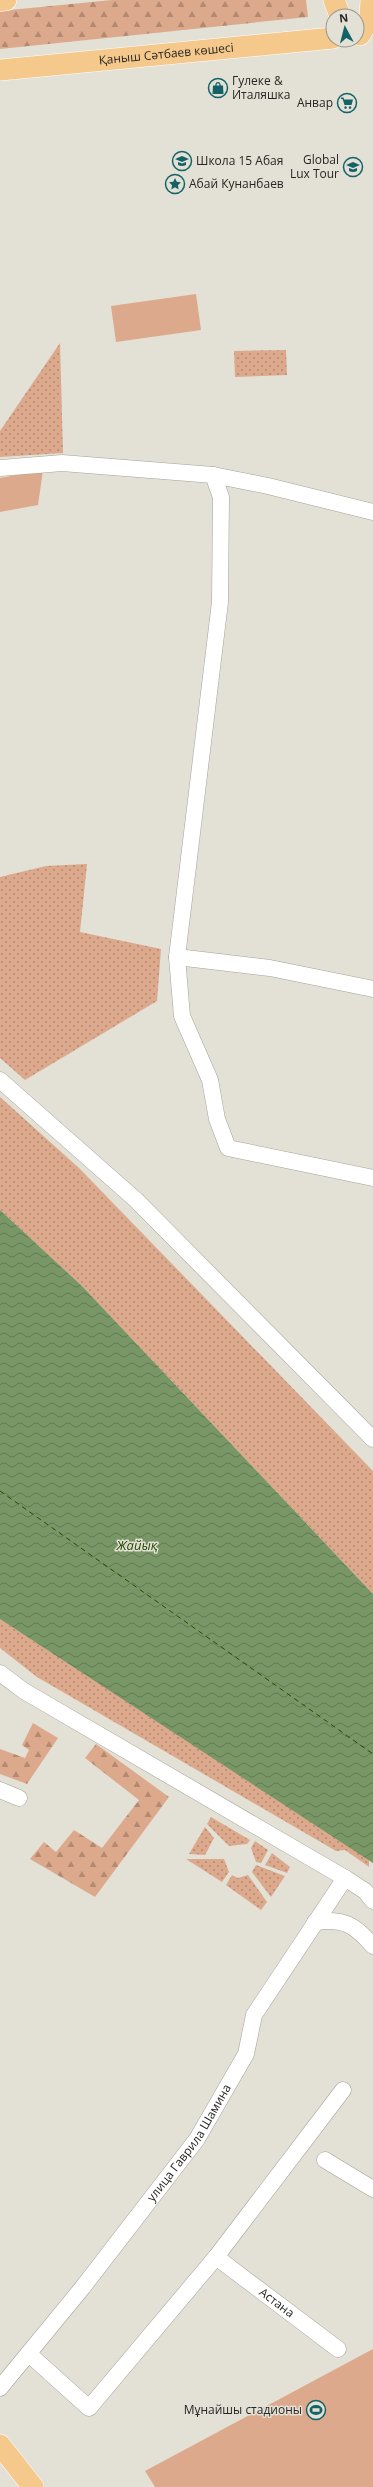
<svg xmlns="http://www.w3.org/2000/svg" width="373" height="2487" font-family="'Open Sans',sans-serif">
<defs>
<pattern id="green-dots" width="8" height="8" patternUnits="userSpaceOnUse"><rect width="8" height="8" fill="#dda98c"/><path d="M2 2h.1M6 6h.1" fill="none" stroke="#b38972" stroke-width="1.8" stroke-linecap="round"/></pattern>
<pattern id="forest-firs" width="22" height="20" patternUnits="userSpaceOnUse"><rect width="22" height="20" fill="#dda98c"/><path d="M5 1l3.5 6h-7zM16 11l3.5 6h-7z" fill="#b38972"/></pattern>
<pattern id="water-waves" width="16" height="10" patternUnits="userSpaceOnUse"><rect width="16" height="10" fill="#789666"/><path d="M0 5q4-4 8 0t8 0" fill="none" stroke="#627a54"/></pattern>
</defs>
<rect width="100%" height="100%" fill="#e3e0d6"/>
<path fill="url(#green-dots)" d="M60,343l3,110 -63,4v-26z
M286,350l1,25 -52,2 -1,-26z
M87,864l-7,68 81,17 -4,52 -132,79 -25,-22v-181l46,-11z
M0,1097l79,71 294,303v123l-291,-308 -82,-76z
M0,1619l369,239v9l-24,-17 -9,1 -299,-174 -37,-29z
M211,1817l39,23 -3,4 -18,2 -22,-22z
M205,1827l9,11 -9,17 -16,-1z
M255,1841l13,9 -7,13 -5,-1 -5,-14z
M272,1853l18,14 -3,6 -22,-8z
M186,1859h38l5,13 -7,10z
M256,1865l29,11 -14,21 -19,-25z
M232,1875l6,3 10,-3 19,27 -6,8 -35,-25z"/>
<path fill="url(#forest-firs)" d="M112,0h194l2,17 -308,32v-38z
M33,1723l25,15 -31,46 -27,-10v-25l25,9 4,-8 -7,-5z
M96,1744l73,53 -74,100 -65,-38 14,-17 12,10 18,-22 28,18 37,-48 -54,-42z"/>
<path fill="#dda98c" d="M196,294l5,36 -85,12 -5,-36z
M43,470l-5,35 -38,7v-34z
M373,2349v138h-218l-10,-16z"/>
<path fill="url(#water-waves)" d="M0,1210l82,76 291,308v269l-373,-244z"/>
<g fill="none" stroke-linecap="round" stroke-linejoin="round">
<path stroke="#254c00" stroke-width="1" stroke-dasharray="5 4" stroke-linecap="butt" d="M0,1491l373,263"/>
<g stroke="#a4a299" stroke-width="17">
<g id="minor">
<path d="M0,468l62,-5 151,12 8,22 -1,105 -43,355 5,59 28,64 7,39 11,29 145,30"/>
<path d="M213,475l55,11 105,26"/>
<path d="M177,957l93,11 103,21"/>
<path d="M0,1080l136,120 237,239"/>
<path d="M0,1673l24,18 321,187 20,13 8,10"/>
<path d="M0,1790l19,8"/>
<path d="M315,1922c29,-4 40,3 58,24"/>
<path d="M325,2160l48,29"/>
<path id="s1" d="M216,2257l122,92"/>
<path d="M29,2354l60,54 127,-151 127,-167"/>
<path id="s2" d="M0,2388l83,-101 114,-148 49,-85 8,-39 91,-137"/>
</g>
</g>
<g stroke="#fff" stroke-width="22">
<g id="major">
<path d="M334,0l6,16"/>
<path d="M0,1l6,-1"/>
<path d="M360,35l10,-18 1,-17"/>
<path id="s3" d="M0,70l333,-32"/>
<path d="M0,2445l33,42"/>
</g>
</g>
<use href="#minor" stroke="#fff" stroke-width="16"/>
<use href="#major" stroke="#f5c88b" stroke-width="21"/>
</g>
<defs>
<g id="shop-ring" transform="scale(1)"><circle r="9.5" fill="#e3e0d6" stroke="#136366" stroke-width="1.5"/><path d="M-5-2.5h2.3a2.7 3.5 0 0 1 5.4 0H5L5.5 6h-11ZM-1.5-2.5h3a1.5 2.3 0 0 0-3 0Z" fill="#136366"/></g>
<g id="supermarket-ring" transform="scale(1)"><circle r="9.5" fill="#e3e0d6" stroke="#136366" stroke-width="1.5"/><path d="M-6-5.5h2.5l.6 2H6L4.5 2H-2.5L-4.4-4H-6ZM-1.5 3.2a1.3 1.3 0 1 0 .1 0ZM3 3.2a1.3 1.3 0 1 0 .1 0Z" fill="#136366"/></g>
<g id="school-ring" transform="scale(1)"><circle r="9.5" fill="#e3e0d6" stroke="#136366" stroke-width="1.5"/><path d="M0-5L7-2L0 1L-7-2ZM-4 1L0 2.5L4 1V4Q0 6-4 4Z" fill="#136366"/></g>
<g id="sight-ring" transform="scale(1)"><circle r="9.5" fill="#e3e0d6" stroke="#136366" stroke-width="1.5"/><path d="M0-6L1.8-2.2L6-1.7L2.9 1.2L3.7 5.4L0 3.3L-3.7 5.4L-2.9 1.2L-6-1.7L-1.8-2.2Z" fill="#136366"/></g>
<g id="stadium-ring" transform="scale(1)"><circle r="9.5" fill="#e3e0d6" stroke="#136366" stroke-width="1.5"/><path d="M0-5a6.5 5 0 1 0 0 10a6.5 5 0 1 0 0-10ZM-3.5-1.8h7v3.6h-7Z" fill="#136366"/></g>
</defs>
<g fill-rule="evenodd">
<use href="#shop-ring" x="218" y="88"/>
<use href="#supermarket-ring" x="347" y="103"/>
<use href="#school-ring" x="182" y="161"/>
<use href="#school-ring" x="353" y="167"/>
<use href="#sight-ring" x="175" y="184"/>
<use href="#stadium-ring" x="316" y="2410"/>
</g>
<g text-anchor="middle" stroke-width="3" stroke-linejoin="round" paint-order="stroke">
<g font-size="12" fill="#272622" stroke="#e3e0d6">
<text dy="4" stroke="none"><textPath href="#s3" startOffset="167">Қаныш Сәтбаев көшесі</textPath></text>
<text dy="4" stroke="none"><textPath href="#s2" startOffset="310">улица Гаврила Шамина</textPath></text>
<text dy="4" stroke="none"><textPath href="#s1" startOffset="76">Астана</textPath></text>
</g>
<g font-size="12" fill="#272622" stroke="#e3e0d6" text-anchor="start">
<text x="232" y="85">Гулеке &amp;<tspan x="232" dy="14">Италяшка</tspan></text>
<text x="333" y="107" text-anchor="end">Анвар</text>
<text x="339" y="164" text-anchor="end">Global<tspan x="339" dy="14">Lux Tour</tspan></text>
<text x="196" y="165">Школа 15 Абая</text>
<text x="189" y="188">Абай Кунанбаев</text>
<text x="302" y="2414" text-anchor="end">Мұнайшы стадионы</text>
</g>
<g font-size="13" font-style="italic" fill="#254c00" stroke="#e3e0d6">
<text x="137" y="1550">Жайық</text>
</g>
</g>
<g transform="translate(345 28) rotate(353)"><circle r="19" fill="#e3e0d6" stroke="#98968e"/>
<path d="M0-3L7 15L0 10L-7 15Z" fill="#136366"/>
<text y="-6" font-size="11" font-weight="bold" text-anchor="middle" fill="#272622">N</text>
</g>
</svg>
